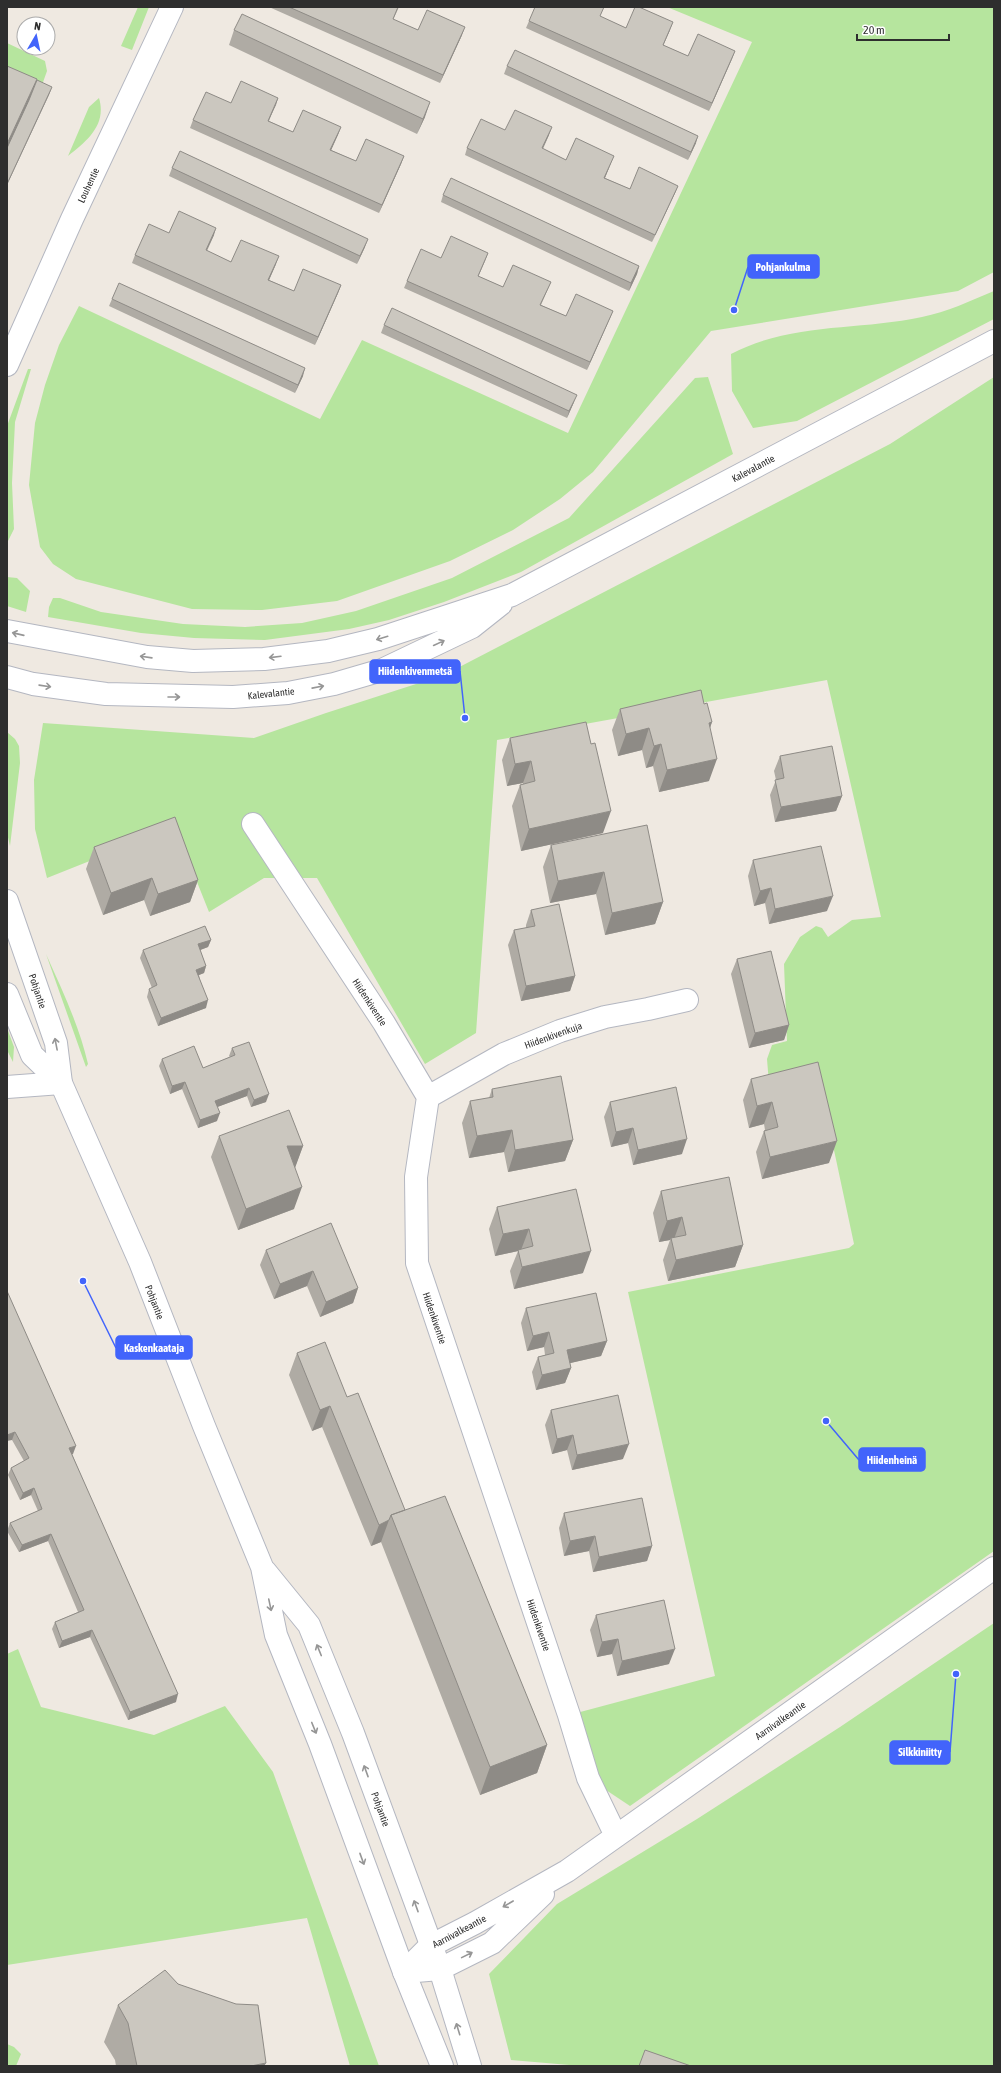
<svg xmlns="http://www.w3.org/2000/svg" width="1001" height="2073" font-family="'Asap Condensed',sans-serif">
<rect width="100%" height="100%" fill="#efe9e1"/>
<path fill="#b6e59e" d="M138,7h11l-17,43 -11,-4z
M667,7h327v265l-36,19 -247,40 -118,141 -33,27 -47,31 -63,31 -113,40 -75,9 -70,-1 -116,-30 -23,-15 -13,-17 -11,-62 6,-62 10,-38 14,-40 20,-39 241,113 42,-79 206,93 184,-391z
M7,43l38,18 2,10 -5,14 -35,-17z
M99,98c8,27 -12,43 -31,58l21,-49z
M994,291v28l-197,102 -44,7 -21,-37 -1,-37c61,-32 126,-23 191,-37 25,-5 48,-16 72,-26z
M28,369h3l-16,53 -3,61 2,46 -7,14v-117z
M708,377l25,77 -212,118 -77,30 -55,18 -40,9 -84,11 -71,-2 -53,-5 -93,-16 1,-10 4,-9h7l41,14 82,12 62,3 57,-4 54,-12 96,-33 117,-60 126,-140z
M994,377v1174l-364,255 -42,-28 -19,-63 146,-39 -87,-384 221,-44 5,-4 -36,-169 -49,9 -2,-25 5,-14 15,-4 -3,-77 16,-27 16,-11 6,2 6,9 24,-17 29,-3 -54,-237 -330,60 -21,293 -51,31 -108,-186h-53l-55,34 -34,-85 -128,51 -12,-49 -1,-49 9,-57 211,15 72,-25 118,-38 446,-231z
M7,577l10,1 13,13 -4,21 -19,-6z
M7,732l8,7 4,7 1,17 -10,83 -3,-13z
M46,954c16,36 33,71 42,110l-2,3z
M7,1028l7,19 -1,15 -6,-12z
M994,1623v443h-413l-70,-6 -22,-86 68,-70 140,-85 143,-92z
M18,1649l23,58 113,28 71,-29 48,66 106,294h-29l-43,-148 -300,47v-311z
M7,2044l7,3 7,7 -5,12h-9z"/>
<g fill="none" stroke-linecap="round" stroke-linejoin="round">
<g stroke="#b4b7c1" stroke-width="24">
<path id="minor" d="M253,824l131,199 44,74 -12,80 1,86 152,452 19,63 28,58
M7,1087l54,-4
M428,1097l76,-43 56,-23 45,-14 43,-8 39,-9
M404,1972l26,-26 45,-23 92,-52 427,-303
M404,1972l36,-3 52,-26 51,-49"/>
</g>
<g stroke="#b4b7c1" stroke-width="24">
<path id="tertiary" d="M7,365l65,-146 100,-212"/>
</g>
<g stroke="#b4b7c1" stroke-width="24">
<path id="secondary" d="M7,631l140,26 46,4 71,-2 64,-8 50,-12 134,-44 482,-254
M7,677l26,7 73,10 127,3 55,-4 46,-9 48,-14 90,-43 29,-23
M7,901l49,142 5,40 79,179 64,164 58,141 14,68 44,109 84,228 38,94
M7,994l25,61 29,28
M265,1571l44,54 44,108 87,236 30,97"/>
</g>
<use href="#minor" stroke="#fff" stroke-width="22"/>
<use href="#tertiary" stroke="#fff" stroke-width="22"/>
<use href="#secondary" stroke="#fff" stroke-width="22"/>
</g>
<path fill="#afaba4" d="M269,7h130l-6,13 25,10 44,5 -22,48z
M601,17l25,11 44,2 -7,15 25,11 47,-5 -26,60 -183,-83 3,-7z
M234,30l191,87 -8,17 -188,-89z
M507,66l189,77 -8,17 -184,-86z
M278,98l-9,23 24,11 48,-5 -10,23 25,11 48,-5 -3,8 -22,49 -189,-85 3,-8 38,-17z
M505,130l44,5 -6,14 23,11 45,3 -6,15 25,11 48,-3 -3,7 -23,49 -187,-87 2,-7z
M172,168l193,79 -8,17 -188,-88z
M443,195l196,71 -2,8 -8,17 -188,-89z
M169,233l45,2 -7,16 24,11 45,2 -7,16 25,11 47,-6 -3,8 -23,52 -183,-82 3,-8z
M488,253l-10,23 25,11 48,-5 -10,23 25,11 47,-5 -3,7 -23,52 -183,-82 3,-7 34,-23z
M112,299l191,77 -8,17 -186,-87z
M384,325l190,77 -7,16 -186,-85z
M620,709l92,13 -2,6 -1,53 -50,11 -6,-26 -7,2 -4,-18 -24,6 -6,-26z
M510,738l93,95 -82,18 -9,-45 8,-21 3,-1v-1l-16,3 -5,-26z
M780,756l62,40 -6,15 -61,11 -5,-27 6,-15 -2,-9z
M551,845l112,57 -8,22 -50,11 -9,-41 -46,9 -7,-36z
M94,847l104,33 -8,22 -40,14 -6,-16 -41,15 -17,-46z
M753,860l74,51 -58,13 -4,-21 -11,3 -6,-30z
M531,910l44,66 -5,15 -49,10 -13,-56 6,-15 12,-2v-3z
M211,940l-3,7 -8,3 6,16 -2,7 -5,2 7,33 -48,18 -11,-29 2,-8 3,-1 -12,-30 3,-8z
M737,959l52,66 -5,15 -35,8 -18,-74z
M232,1048l34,54 -15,5 -4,-11 -30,11v14l-19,7 -16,-39 -12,5 -11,-28 3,-7 41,9 27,-11 -1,-1z
M751,1079l78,84 -67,16 -6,-27 8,-21 1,-1 -1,-6 -15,4 -6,-28z
M492,1089l81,51 -8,21 -57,11 -4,-20 -35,6 -7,-35 8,-22 19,-3z
M610,1102l72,52 -49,11 -5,-22 -17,4 -7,-30z
M219,1136l84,10 -8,21 -1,42 -56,21 -27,-73z
M576,1189l7,84 -69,16 -4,-18 8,-20 -23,5 -6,-27 8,-22z
M661,1191l82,54 -8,22 -67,14 -5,-21 7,-20 -11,2 -6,-29z
M266,1250l92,38 -5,15 -33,14 -13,-31 -33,13 -14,-34z
M7,1291l66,163h-1l104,248 -48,18 -38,-83 -31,11 -7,-19 3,-7 23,-10 -30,-71 -29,11 -12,-21 3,-8 28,-12 -7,-16 -11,5 -12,-25 3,-7 13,-7 -12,-21z
M526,1308l81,33 -6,15 -31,7 1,5 -6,15 -29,7 -4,-18 6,-15 7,-2 -1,-8 -17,4 -6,-28z
M297,1353l50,44 58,113 142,235 -10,28 -57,22 -99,-253 -10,4 -49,-119 -10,4 -23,-56z
M551,1410l72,49 -51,11 -5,-20 -15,4 -7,-29z
M564,1513l88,33 -5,15 -54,11 -4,-21 -25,5 -5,-28z
M596,1615l73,49 -52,12 -5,-22 -15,3 -7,-27z
M178,1984l88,79 -2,3h-148l-1,-6 -11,-18 14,-37z"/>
<path fill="#8e8b86" d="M673,22l-3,8 -10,23 3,-8z
M465,27l-3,8 -22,48 3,-8z
M735,51l-3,8 -23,52 3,-8z
M37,79l-10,28 -20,43v-6z
M52,87l-3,8 -42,90v-1z
M278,98l-2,7 -11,23 3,-7z
M430,102l-5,15 -8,17 6,-15z
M341,127l-3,8 -10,22 2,-7z
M552,127l-3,8 -10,21 3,-8z
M698,136l-2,7 -8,17 3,-8z
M404,156l-3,8 -22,49 3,-8z
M614,156l-3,7 -9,22 2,-7z
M678,186l-3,7 -23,49 3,-7z
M216,228l-2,7 -11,23 3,-8z
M368,239l-3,8 -8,17 3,-8z
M488,253l-3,8 -10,23 3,-8z
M279,256l-3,8 -10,23 2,-7z
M639,266l-2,8 -8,17 2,-8z
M341,285l-3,8 -23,52 3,-8z
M613,311l-3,7 -23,52 3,-8z
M305,368l-2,8 -8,17 3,-8z
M577,395l-3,7 -7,16 2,-7z
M712,722l-8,22 5,-21z
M649,728l-7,22 -24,6 8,-22z
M661,744l-8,22 -7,2 8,-22z
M717,759l-8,22 -50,11 8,-22z
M531,761l-8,22 -16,3 8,-22z
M842,796l-6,15 -61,11 6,-15z
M611,811l-8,22 -82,18 8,-22z
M604,872l-8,22 -46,9 8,-22z
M152,878l-8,22 -41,15 8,-22z
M198,880l-8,22 -40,14 8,-22z
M771,888l-6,15 -11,3 6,-15z
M833,896l-6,15 -58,13 6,-15z
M663,902l-8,22 -50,11 7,-22z
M211,940l-3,7 -13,5 3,-8z
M206,966l-2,7 -10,4 2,-7z
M575,976l-5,15 -49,10 5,-15z
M208,1000l-2,8 -48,18 3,-8z
M789,1025l-5,15 -35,8 6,-15z
M185,1082l-3,7 -12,5 2,-8z
M249,1088l-2,8 -35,13 3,-8z
M269,1094l-3,8 -15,5 3,-7z
M772,1102l-8,22 -15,4 8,-22z
M220,1113l-3,8 -19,7 2,-8z
M633,1128l-5,15 -17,4 5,-15z
M512,1130l-8,22 -35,6 8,-22z
M687,1139l-5,15 -49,11 5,-15z
M573,1140l-8,21 -57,11 7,-22z
M837,1141l-8,22 -67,16 8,-22z
M287,1146h16l-8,22z
M302,1187l-8,22 -56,21 8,-21z
M682,1217l-8,22 -3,-1 -1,2 -11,2 8,-21z
M529,1229l-8,21h-3v1l-23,5 8,-22z
M743,1245l-8,22 -67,14 8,-21z
M591,1251l-8,22 -69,16 8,-22z
M313,1271l-6,15 -33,13 6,-15z
M358,1288l-5,15 -33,14 6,-15z
M549,1332l-5,15 -17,4 6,-15z
M607,1341l-6,15 -39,9 5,-15z
M571,1368l-6,15 -29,7 6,-15z
M330,1406l-8,21 -10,4 8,-21z
M15,1432l-3,8 -5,1v-6z
M573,1435l-6,15 -15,4 5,-15z
M629,1444l-6,15 -51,11 5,-15z
M76,1446l-3,8 -7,2 3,-8z
M34,1488l-3,7 -11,5 3,-7z
M389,1520l-8,22 -10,4 8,-21z
M51,1534l-3,7 -29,11 3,-7z
M595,1536l-6,15 -25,5 6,-15z
M652,1546l-5,15 -54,11 6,-15z
M92,1630l-2,7 -31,11 3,-7z
M618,1639l-6,15 -15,3 5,-15z
M675,1649l-6,15 -52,12 5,-15z
M178,1694l-2,8 -48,18 2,-8z
M547,1745l-10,28 -57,22 10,-28z
M266,2063l-2,3h-13z"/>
<path fill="#cbc7bf" stroke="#8e8b86" d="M289,7h109l-5,12 25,11 9,-20 38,17 -22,48z
M535,7h69l-4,9 26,12 9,-21h4l34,15 -10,23 25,11 10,-22 37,17 -23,52 -183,-82z
M242,14l188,88 -7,17 -189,-89z
M515,50l183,86 -7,16 -184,-86z
M7,66l30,13 -30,65z
M37,80l15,7 -45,97v-36l22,-48z
M241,81l37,17 -10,23 25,11 10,-22 38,17 -11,23 26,11 10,-22 38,17 -22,49 -189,-85 13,-28 25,11z
M515,110l37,17 -10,21 24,12 10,-22 38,18 -10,22 26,11 9,-22 39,19 -23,49 -188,-87 14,-29 24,11z
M180,151l188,88 -8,17 -188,-88z
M451,178l188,88 -8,17 -188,-88z
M179,211l37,17 -10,22 25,12 10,-22 38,16 -11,24 26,11 9,-22 38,16 -23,52 -183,-82 14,-31 20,9z
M451,236l37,17 -10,23 25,11 10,-22 38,17 -11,23 26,11 10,-22 37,17 -23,51 -183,-81 14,-32 20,9z
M119,283l186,85 -7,17 -186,-86z
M392,308l185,87 -8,16 -185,-86z
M701,690l3,14 3,-1 5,19 -3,1 8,36 -50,11 -6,-26 -7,2 -5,-18 -23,6 -6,-25z
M586,722l5,22 4,-1 16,68 -82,18 -9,-44 15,-4 -4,-20 -16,3 -5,-26z
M832,746l10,50 -61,11 -6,-27 9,-2 -4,-22z
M175,817l23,63 -40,14 -6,-16 -41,15 -17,-46z
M647,825l16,77 -51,11 -8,-41 -46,9 -7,-36z
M821,846l12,50 -58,13 -4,-21 -11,3 -7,-31z
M559,904l16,72 -49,10 -12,-56 21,-4 -4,-16z
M205,926l6,14 -13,4 8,22 -10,4 12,30 -47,18 -12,-29 8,-4 -14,-35z
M771,951l18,74 -34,8 -18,-74z
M249,1042l20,52 -15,6 -5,-12 -34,13 5,12 -20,7 -15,-38 -13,4 -10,-27 32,-13 9,22 32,-13 -3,-7z
M818,1062l19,79 -67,16 -6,-26 14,-4 -6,-25 -15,4 -6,-27z
M561,1076l12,64 -58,10 -3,-20 -35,6 -7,-35 23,-4 -1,-8z
M676,1087l11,52 -49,11 -5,-22 -17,4 -6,-30z
M289,1110l14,36h-16l15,41 -56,22 -27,-73z
M729,1177l14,68 -67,15 -5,-22 15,-3 -4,-18 -15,4 -6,-30z
M576,1189l15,62 -69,16 -4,-17 15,-4 -4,-17 -26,5 -6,-27z
M331,1223l27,65 -32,14 -13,-31 -33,13 -14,-34z
M7,1291l69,155 -7,2 109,246 -48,18 -38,-82 -30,11 -7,-19 29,-12 -33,-76 -29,11 -12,-22 32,-14 -8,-21 -11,5 -12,-25 18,-10 -14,-26 -8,3z
M596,1293l11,48 -40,9 4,18 -29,7 -4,-18 16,-4 -5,-21 -16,4 -7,-28z
M325,1342l22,55 11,-4 47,117 -14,5 -2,5 -10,5 -49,-119 -10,4 -23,-57z
M618,1395l11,49 -52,11 -4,-20 -16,4 -6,-29z
M445,1496l102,249 -57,22 -99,-252z
M642,1498l10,48 -53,11 -4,-21 -25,5 -6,-28z
M664,1600l11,49 -53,12 -4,-22 -16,3 -6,-27z
M165,1970l13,14 58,20 22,1 8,58 -15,3h-114l-9,-43 -10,-18z
M645,2050l46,16h-52z"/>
<defs><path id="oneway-shaft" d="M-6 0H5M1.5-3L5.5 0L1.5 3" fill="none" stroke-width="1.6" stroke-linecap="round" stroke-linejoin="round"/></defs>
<g stroke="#969696">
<use href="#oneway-shaft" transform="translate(18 634) rotate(-167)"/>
<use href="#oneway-shaft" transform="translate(382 638) rotate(163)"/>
<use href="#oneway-shaft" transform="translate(439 643) rotate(-25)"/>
<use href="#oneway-shaft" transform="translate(146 657) rotate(-172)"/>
<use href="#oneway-shaft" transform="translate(275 657) rotate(173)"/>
<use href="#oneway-shaft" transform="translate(45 686) rotate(8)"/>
<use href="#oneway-shaft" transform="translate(318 687) rotate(-11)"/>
<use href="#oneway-shaft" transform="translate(174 697)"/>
<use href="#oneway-shaft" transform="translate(56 1044) rotate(-101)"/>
<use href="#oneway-shaft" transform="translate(270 1605) rotate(78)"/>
<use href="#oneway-shaft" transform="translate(319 1650) rotate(-112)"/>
<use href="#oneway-shaft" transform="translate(314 1728) rotate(68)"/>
<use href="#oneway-shaft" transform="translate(366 1771) rotate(-110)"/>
<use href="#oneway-shaft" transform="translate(362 1859) rotate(70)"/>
<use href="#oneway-shaft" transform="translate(508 1904) rotate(150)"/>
<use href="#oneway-shaft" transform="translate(416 1906) rotate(-110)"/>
<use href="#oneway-shaft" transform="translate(467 1955) rotate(-26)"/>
<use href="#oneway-shaft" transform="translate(458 2029) rotate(-107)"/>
</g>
<g text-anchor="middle" stroke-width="3.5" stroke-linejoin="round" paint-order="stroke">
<g font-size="10" fill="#2e2e2e" stroke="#fff">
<text transform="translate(88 185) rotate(-65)" y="4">Louhentie</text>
<text transform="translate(753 468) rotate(-28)" y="4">Kalevalantie</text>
<text transform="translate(271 693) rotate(-6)" y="4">Kalevalantie</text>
<text transform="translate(38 991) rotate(71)" y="4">Pohjantie</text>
<text transform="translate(370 1002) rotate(57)" y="4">Hiidenkiventie</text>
<text transform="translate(553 1035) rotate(-20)" y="4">Hiidenkivenkuja</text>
<text transform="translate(155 1302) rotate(69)" y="4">Pohjantie</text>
<text transform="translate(435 1318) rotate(71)" y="4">Hiidenkiventie</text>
<text transform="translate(539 1625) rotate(71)" y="4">Hiidenkiventie</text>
<text transform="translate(780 1720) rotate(-35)" y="4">Aarnivalkeantie</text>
<text transform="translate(381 1809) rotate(70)" y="4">Pohjantie</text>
<text transform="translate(459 1931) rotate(-28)" y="4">Aarnivalkeantie</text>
</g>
</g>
<path fill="none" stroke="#4264fb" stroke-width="1.5" d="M734 310L748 267M465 718L460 671M83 1281L116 1348M826 1421L859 1460M956 1674L950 1752"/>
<g fill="#4264fb" stroke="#fff" stroke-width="1.5">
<circle cx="734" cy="310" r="4"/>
<circle cx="465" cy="718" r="4"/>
<circle cx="83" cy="1281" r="4"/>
<circle cx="826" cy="1421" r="4"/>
<circle cx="956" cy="1674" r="4"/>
</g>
<g fill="#4264fb" stroke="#4264fb" stroke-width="1.5">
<rect x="748" y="255" width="71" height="23" rx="4"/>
<rect x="370" y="660" width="90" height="23" rx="4"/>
<rect x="116" y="1336" width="76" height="23" rx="4"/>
<rect x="859" y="1448" width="66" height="23" rx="4"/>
<rect x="890" y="1741" width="60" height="23" rx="4"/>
</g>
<g font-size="11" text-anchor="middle" font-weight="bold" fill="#fff">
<text x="783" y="271">Pohjankulma</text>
<text x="415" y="675">Hiidenkivenmetsä</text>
<text x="154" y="1352">Kaskenkaataja</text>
<text x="892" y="1464">Hiidenheinä</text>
<text x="920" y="1756">Silkkiniitty</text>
</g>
<rect width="1001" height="2073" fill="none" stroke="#2e2e2e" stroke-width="16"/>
<g transform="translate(36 36) rotate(9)"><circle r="19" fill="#ffffff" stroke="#ababab"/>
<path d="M0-3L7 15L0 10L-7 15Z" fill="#4264fb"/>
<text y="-6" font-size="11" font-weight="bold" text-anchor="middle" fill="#2e2e2e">N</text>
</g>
<path d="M857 34v6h92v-6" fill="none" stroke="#2e2e2e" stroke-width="2"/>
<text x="863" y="34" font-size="12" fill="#2e2e2e" stroke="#ffffff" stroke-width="3" paint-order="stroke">20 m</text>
</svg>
